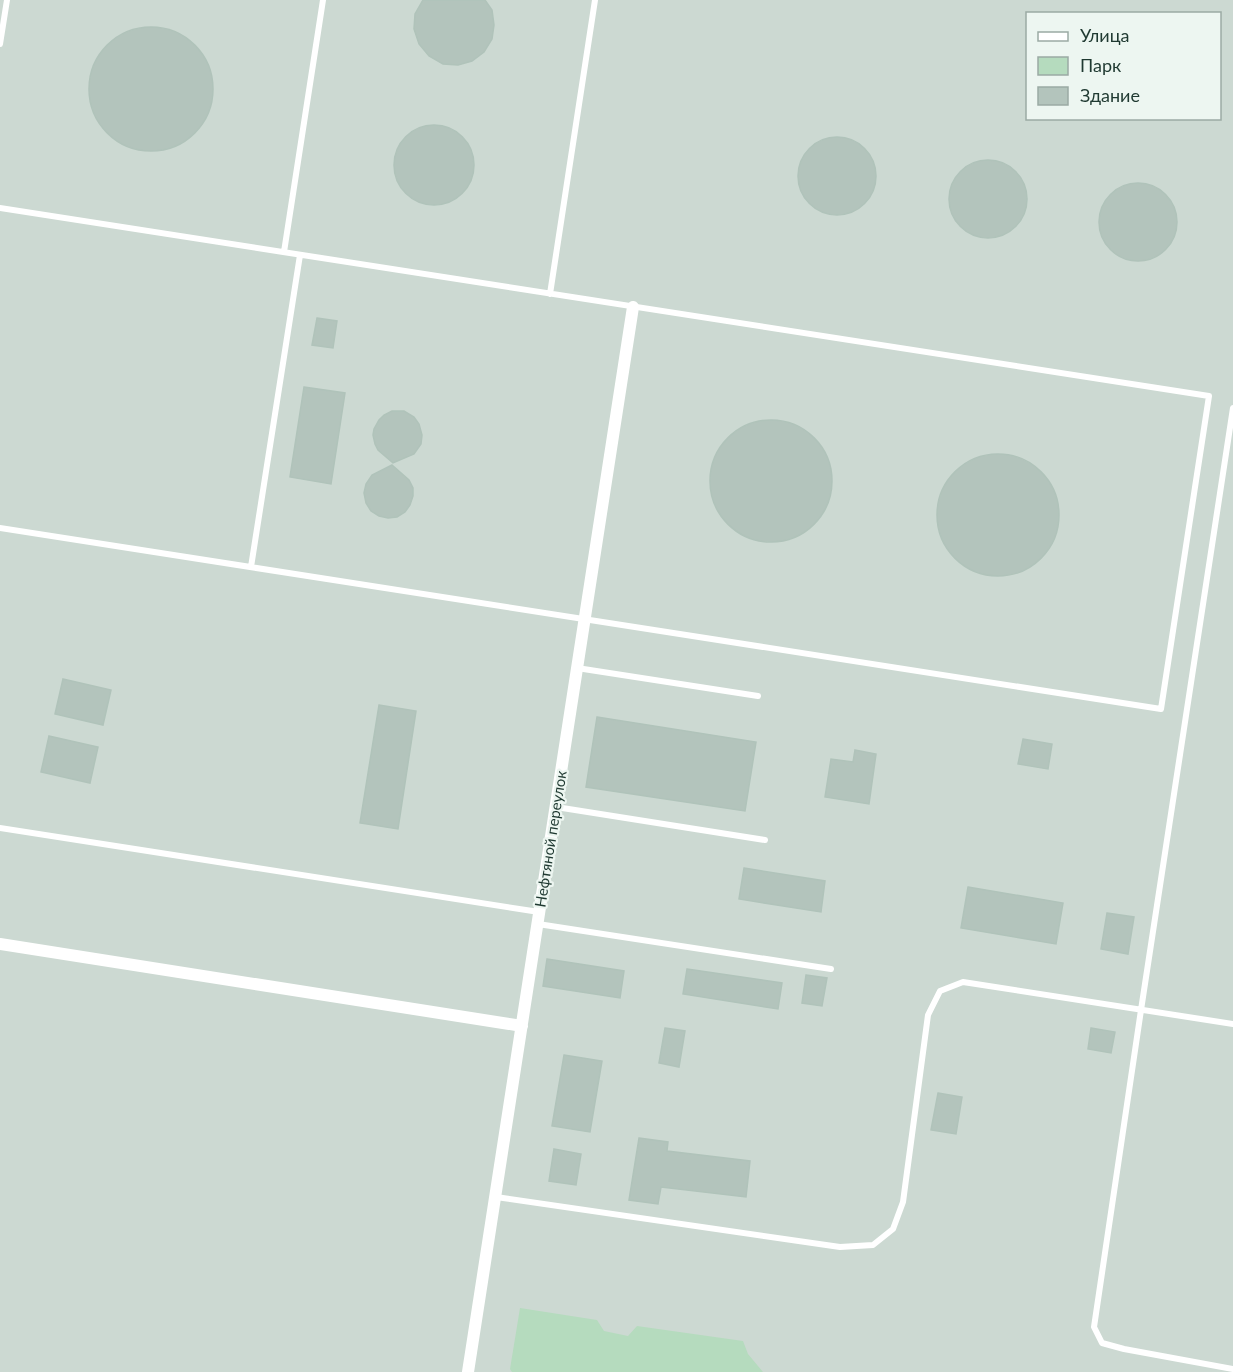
<svg xmlns="http://www.w3.org/2000/svg" width="1233" height="1372" font-family="Lato,sans-serif">
<rect width="100%" height="100%" fill="#dde9e3"/>
<path fill="#ccd9d2" fill-rule="evenodd" d="M0,0h1233v1372h-1233zM1028,14h192v104h-192z"/>
<path fill="#b5dbbe" d="M520,1308l77,12 7,11 24,5 9,-10 106,15 5,13 15,18h-251l-2,-3z"/>
<path fill="#b3c4bc" stroke="#b0c3ba" stroke-width="1.5" d="M423,0h62l7,10 2,15 -2,14 -8,13 -12,9 -14,4 -15,-1 -14,-8 -10,-12 -5,-15 1,-15z
M89 89a62 62 0 1 1 124 0a62 62 0 1 1-124 0Z
M394 165a40 40 0 1 1 80 0a40 40 0 1 1-80 0Z
M798 176a39 39 0 1 1 78 0a39 39 0 1 1-78 0Z
M949 199a39 39 0 1 1 78 0a39 39 0 1 1-78 0Z
M1099 222a39 39 0 1 1 78 0a39 39 0 1 1-78 0Z
M317,318l20,3 -4,27 -21,-3z
M304,387l41,6 -14,91 -41,-7z
M392,411h12l10,6 5,7 3,11 -1,9 -7,10 -21,9 -15,-13 -3,-6 -2,-9 1,-6 5,-9 5,-5z
M710 481a61 61 0 1 1 122 0a61 61 0 1 1-122 0Z
M937 515a61 61 0 1 1 122 0a61 61 0 1 1-122 0Z
M392,465l17,15 4,8v8l-3,9 -5,7 -8,5 -9,1 -9,-2 -8,-5 -5,-8 -2,-10 2,-9 6,-9z
M63,679l48,11 -8,35 -48,-11z
M379,705l37,6 -18,118 -38,-6z
M597,717l159,25 -11,69 -159,-24z
M49,736l49,11 -8,36 -49,-11z
M1023,739l29,5 -4,25 -30,-5z
M855,750l21,4 -7,50 -44,-7 6,-38 22,3z
M744,868l81,13 -4,31 -82,-13z
M968,887l95,16 -7,41 -95,-16z
M1107,913l27,4 -6,37 -27,-5z
M547,959l77,12 -4,27 -77,-12z
M687,969l95,14 -4,26 -95,-15z
M806,975l21,3 -5,28 -20,-3z
M665,1028l20,3 -6,36 -20,-4z
M1091,1028l24,4 -4,21 -23,-4z
M564,1055l38,6 -12,71 -38,-6z
M938,1093l24,4 -6,37 -25,-4z
M639,1138l29,4 -1,9 83,10 -4,36 -85,-10 -3,17 -29,-4z
M554,1149l27,5 -5,31 -27,-4z"/>
<g fill="none" stroke-linecap="round" stroke-linejoin="round">
<path stroke="#fff" stroke-width="6" d="M0,44l7,-44
M0,208l1209,188 -48,313 -1161,-181
M284,252l39,-252
M550,294l45,-294
M1233,408l-92,602 -47,317 8,16 22,6 109,20
M251,567l49,-312
M577,668l181,28
M556,807l209,33
M0,828l539,84
M538,924l293,45
M496,1197l344,50 33,-2 20,-16 10,-27 25,-187 12,-24 23,-9 270,42"/>
<path stroke="#fff" stroke-width="12" d="M0,944l522,82
M468,1372l165,-1065"/>
</g>
<g text-anchor="middle" stroke-width="4.5" stroke-linejoin="round" paint-order="stroke">
<g font-size="15" fill="#1f3931" stroke="#edf6f1">
<text transform="translate(551 839) rotate(-81)" y="5">Нефтяной переулок</text>
</g>
</g>
<rect x="1026" y="12" width="195" height="108" fill="#edf6f1" stroke="#9baaa4" stroke-width="1.5"/>
<rect x="1038" y="32" width="30" height="9" fill="#ffffff" stroke="#9baaa4" stroke-width="1.5"/>
<text x="1080" y="42" font-size="18" fill="#1f3931">Улица</text>
<rect x="1038" y="57" width="30" height="18" fill="#b5dbbe" stroke="#9baaa4" stroke-width="1.5"/>
<text x="1080" y="72" font-size="18" fill="#1f3931">Парк</text>
<rect x="1038" y="87" width="30" height="18" fill="#b3c4bc" stroke="#9baaa4" stroke-width="1.5"/>
<text x="1080" y="102" font-size="18" fill="#1f3931">Здание</text>
</svg>
